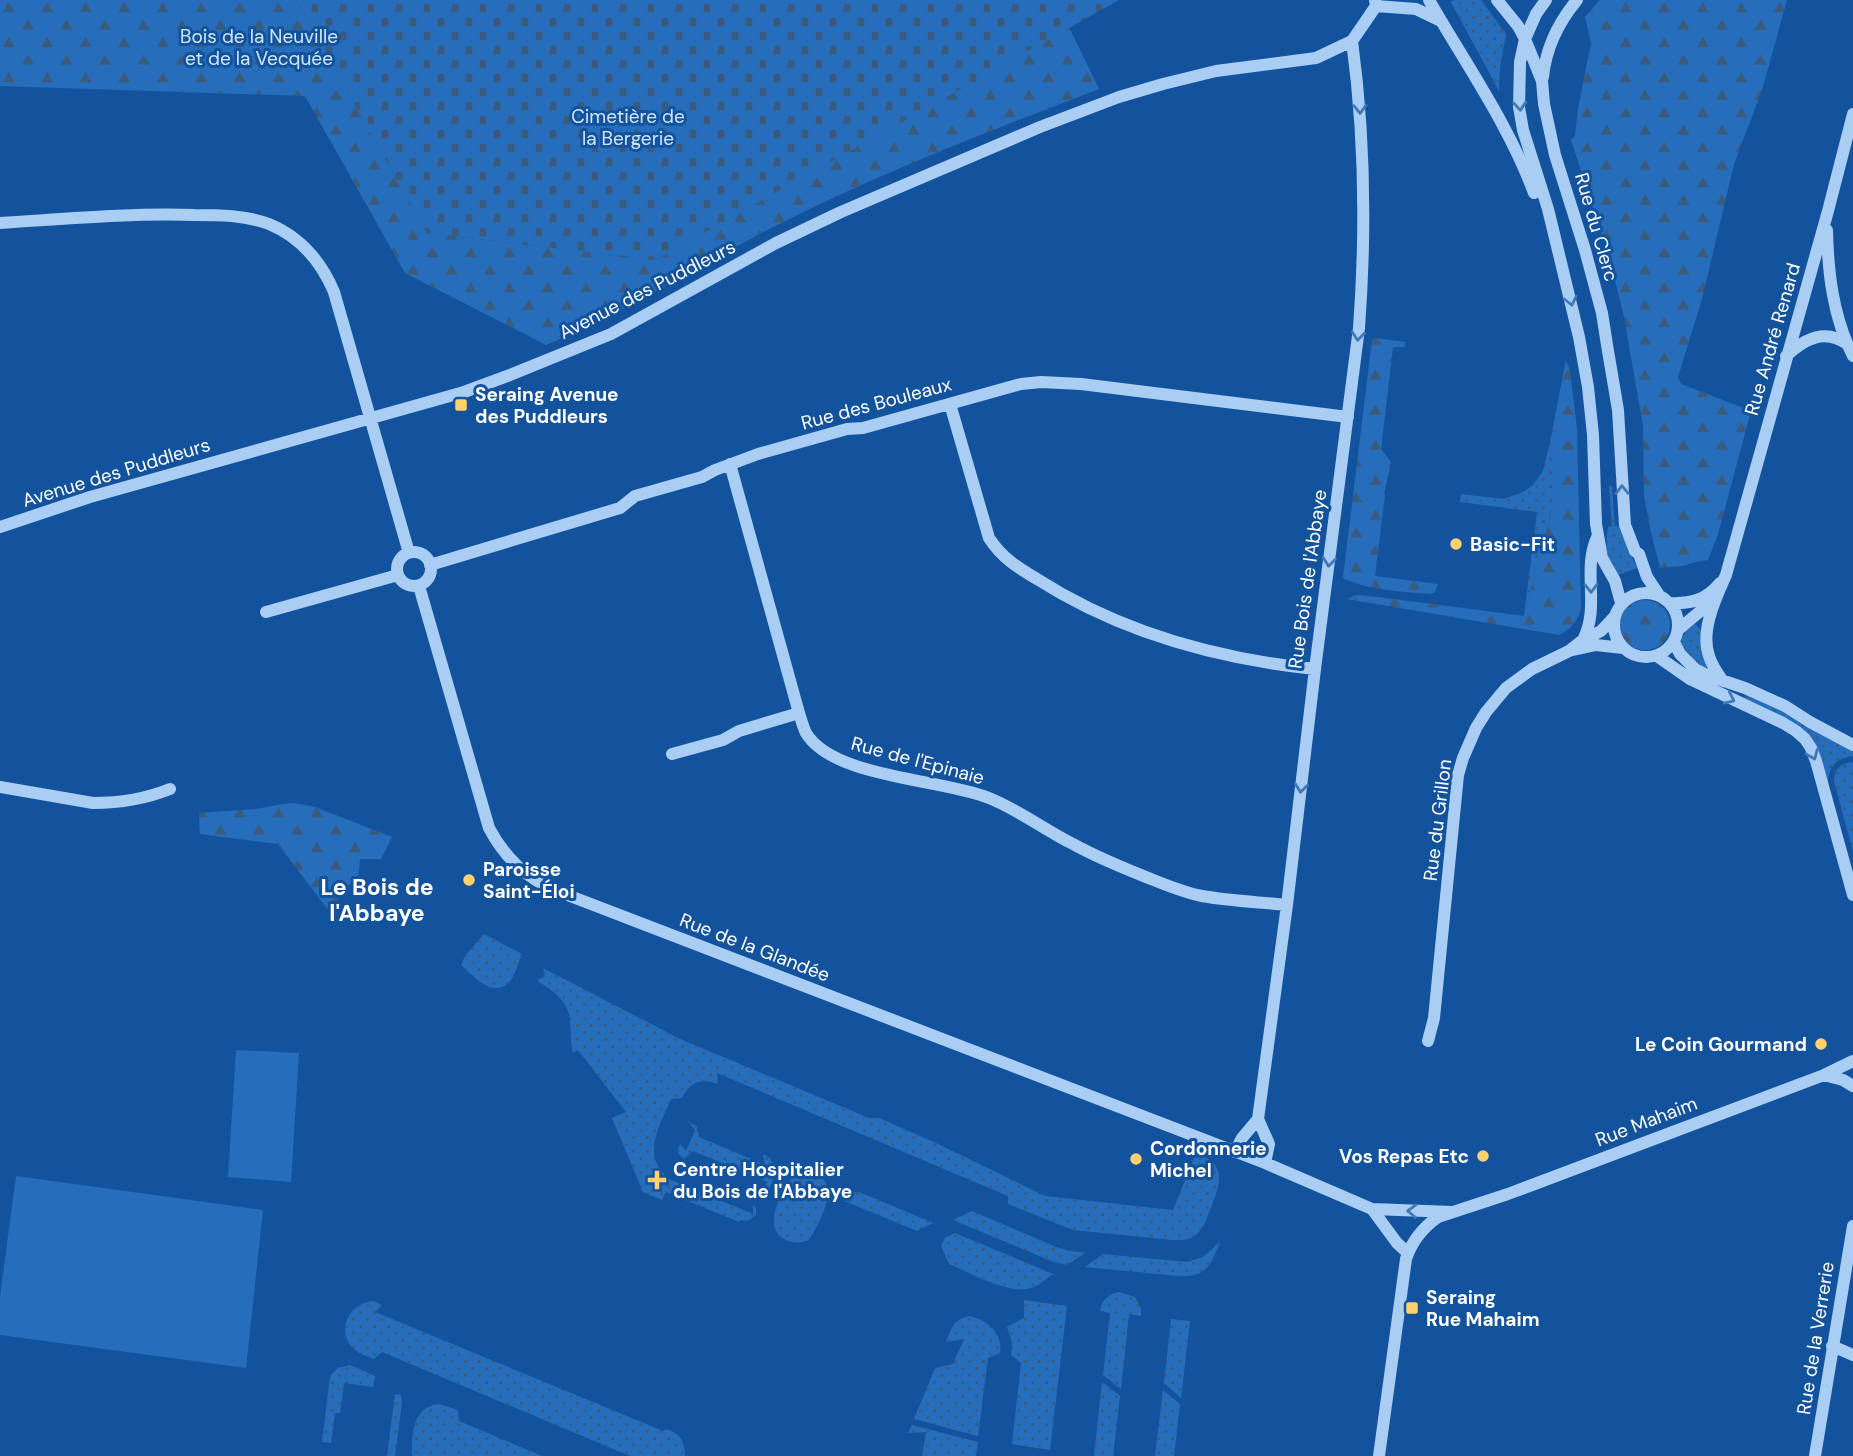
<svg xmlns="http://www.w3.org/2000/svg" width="1853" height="1456" font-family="'DM Sans',sans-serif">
<defs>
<pattern id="grass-dots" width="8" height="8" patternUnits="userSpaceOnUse" patternTransform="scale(1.75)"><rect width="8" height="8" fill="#266ebc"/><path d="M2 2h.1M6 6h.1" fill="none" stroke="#3b5b7e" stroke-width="1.8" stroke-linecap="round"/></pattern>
<pattern id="forest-firs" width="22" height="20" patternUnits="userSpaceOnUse" patternTransform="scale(1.75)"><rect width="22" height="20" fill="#266ebc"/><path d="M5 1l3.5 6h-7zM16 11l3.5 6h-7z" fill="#3b5b7e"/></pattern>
<pattern id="cemetery-stones" width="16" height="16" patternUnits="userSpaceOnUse" patternTransform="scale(1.75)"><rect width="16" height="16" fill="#266ebc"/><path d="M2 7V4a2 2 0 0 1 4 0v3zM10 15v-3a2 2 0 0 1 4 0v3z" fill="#3b5b7e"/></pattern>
</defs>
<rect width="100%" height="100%" fill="#13539e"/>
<path fill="url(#grass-dots)" d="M1454,0h27l25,34 -6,34 -1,23 -48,-89z
M1550,442l5,21v34l-31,119 13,-104 -77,-10 1,-8 43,5 19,-7 10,-7 10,-14z
M1609,486l3,1 3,39h3l19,42 -19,7c-13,-18 -13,-27 -10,-48l4,-1z
M1692,621l9,9v21l6,18c-7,-3 -11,-5 -16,-11 -14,-15 -11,-21 1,-37z
M1746,694l35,16 72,40v6c-17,2 -25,11 -25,28l-11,-33 -73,-52z
M1850,762l3,1v89l-19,-71c0,-11 5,-16 16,-19z
M484,934l38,20c-4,9 -6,20 -12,27 -16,19 -37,-5 -49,-16l4,-9z
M543,968l137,71 189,79h10l57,25 109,53 128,14 23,-57c33,12 24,31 14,57 -4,10 -7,21 -17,27 -7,4 -14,3 -21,3l-99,-10 -65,-26v-8l-291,-123 1,11c-16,-6 -29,-2 -36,14l-11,1c-11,27 -31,56 -2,80l84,35v-9l3,3v7l-9,6 -7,-1 -1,2 -73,-30 -4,8 -19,-8 -31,-74 14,-6 -48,-62 -5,3c-3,-12 -2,-22 -3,-33 -2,-19 -16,-29 -31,-38l-1,-2 7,-4z
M687,1120l10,7 2,10 66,28 -2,-11 7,4 6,13 -9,25 -7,-6 8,-8 -75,-31 -9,8c-6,-4 -7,-8 -4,-15l6,7 9,-21z
M804,1172c42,2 18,47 5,68 -16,7 -37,-1 -35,-22 0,-8 10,-31 15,-37 4,-5 9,-7 15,-9z
M859,1192l74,31 -16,8 -75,-31 10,-7z
M972,1211l84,36 15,4 14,2 -18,12 -13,-3 -101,-42z
M955,1233l98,41c-6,4 -12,10 -19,13 -22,10 -63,-14 -85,-23l-8,-18 4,-8z
M1220,1242c-9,23 -13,35 -41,34l-94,-9 18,-13 84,8 16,-5z
M1119,1292l16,5 6,12v7l-12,-2 -8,75 -18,-14 7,-62 -10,-2c2,-11 8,-17 19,-19z
M1024,1300l43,6 -17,144 -38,-6 9,-81 -10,-8 1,-13 -5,-15 17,-9z
M373,1301l9,4 -7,7 288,119 3,-2c14,4 19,13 19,27h-55l-248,-104 -8,7c-7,-3 -16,-5 -21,-11 -18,-18 -3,-45 20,-47z
M969,1316c19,4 34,17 31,37l-12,5 -10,78 -64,-17 21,-51 18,-4 11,-25 -18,3c5,-13 8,-23 23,-26z
M1171,1319l19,2 -9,77 -17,-15z
M350,1365l25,11 -2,11 -29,-4 -4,30h-5l-4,30 -9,-1 8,-66 8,-8z
M1102,1382l18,14 -7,60h-19z
M1163,1390l17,14 -6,52h-19z
M395,1394l6,1 1,7 -7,54h-8z
M439,1404l19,6 1,11 83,35h-130c0,-22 0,-49 27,-52z
M912,1425l66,17 -2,14h-54l4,-24 -18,1z"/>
<path fill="url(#forest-firs)" d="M0,0h296l131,233 229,27 413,-233 30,62c-107,41 -215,82 -318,134 -79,40 -153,88 -235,122l-141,-72 -100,-177 -305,-10z
M1600,0h187l-25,90 -28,74 -32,135 -24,78 3,7 70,27 -33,123 -10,26 -13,2 -12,4 -23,2 -10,-40 -6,-32 -1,-70 -19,-109 -14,-57 -39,-120 4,-4 3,-27 13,-66 -6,-26z
M1376,338l29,4 -1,5h-11l-12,102 10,13 -7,32h1l-10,82 63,8 -3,8 -4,2c-27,-2 -65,-4 -88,-16l29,-238z
M1566,360l4,11 7,58 4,179c-3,13 -10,21 -22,27l-212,-36 10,-4 21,2 146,19 31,-119v-34l-5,-21z
M1620 625a25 25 0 1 1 50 0a25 25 0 1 1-50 0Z
M294,803l21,4 77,30 -11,22h-21l-2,21 -19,10 -3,30 -58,-76 -78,-10 -1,-21 57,-4 27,-5z"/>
<path fill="url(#cemetery-stones)" d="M296,0h823l-463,260 -229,-27z"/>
<path fill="#266ebc" d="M236,1050l63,3 -8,129 -63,-5z
M16,1176l247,34 -17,158 -246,-33v-38z"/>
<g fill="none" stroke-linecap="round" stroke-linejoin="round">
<path stroke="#aacdf4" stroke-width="12" d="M1429,0c36,63 80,125 105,193
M1497,0l21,26 7,13 17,42 2,23 11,51 30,95 17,63 5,32 11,65 7,115 10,26 4,3 8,23 12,18
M1546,0l-10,14 -11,25 -5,23 -1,45 4,23 25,79 31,128 9,50 5,48 3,89 6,34 13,23 6,22
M1376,6l40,3 23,11
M1543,77c3,-30 15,-54 34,-77
M0,223c65,-4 129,-10 194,-8 25,0 51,0 75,9 31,13 52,37 65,68l75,261
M1827,230c1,43 6,87 26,126
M1786,356c18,-17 39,-28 61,-12
M950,404l39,134c13,20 28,29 48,41 83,53 181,80 278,90
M730,464l69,249c2,6 4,14 7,20 27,45 136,46 183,65 30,12 56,32 84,46 27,15 55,26 83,37 15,6 30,12 46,15 28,5 57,6 85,9
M0,527l90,-30 374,-105 46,-17 101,-41 165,-91 65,-31 199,-85 79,-30 44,-13 53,-13 100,-13 36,-17 24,-35 -1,-6
M397 569a17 17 0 1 1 34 0a17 17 0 1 1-34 0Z
M430,565l190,-57 15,-12 67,-19 13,-7 43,-16 89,-25 16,-1 158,-44 20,-2 40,2 267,33
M419,586l70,242c16,30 37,50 68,63l708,272 107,46 80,3
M1614 625a32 32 0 1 1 64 0a32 32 0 1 1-64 0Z
M1670,603c21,1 36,-3 50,-20
M266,612l132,-37
M1679,629l37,-31
M1583,640c18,-35 -2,-70 15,-105
M1674,642l6,12 15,15 14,7 36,12 40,18 25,16 43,23
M1573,650l23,-5 27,3
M1657,656l33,23 93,44 13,8 9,8 6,9 5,13 37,134
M1723,681c-6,-8 -11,-15 -14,-25 -9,-26 7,-58 17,-81l102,-364 25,-97
M672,754l51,-14 16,-9 60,-18
M0,787l93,16c26,0 52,-4 77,-14
M1428,1041l6,-23 24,-243 5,-17 13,-30 10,-16 20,-24 26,-19 37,-18 14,-11 18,-9 14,-15
M1824,1075l19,5 10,6
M1258,1119l11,25 -4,19
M1235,1152l7,-14 16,-19 29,-214 28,-236 44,-341c7,-95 6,-192 -7,-287
M1372,1209l25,34 11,10
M1832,1346l21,9
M1379,1456l27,-197c6,-18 16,-31 32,-42l70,-23 316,-119 29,-14
M1815,1456l38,-230"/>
</g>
<defs><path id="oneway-chevron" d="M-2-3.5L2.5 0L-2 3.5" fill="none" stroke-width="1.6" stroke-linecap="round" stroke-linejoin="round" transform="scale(1.75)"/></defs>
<g stroke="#4078b8">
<use href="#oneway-chevron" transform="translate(1520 106) rotate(85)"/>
<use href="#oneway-chevron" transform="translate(1360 109) rotate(88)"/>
<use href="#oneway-chevron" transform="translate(1571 301) rotate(77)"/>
<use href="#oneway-chevron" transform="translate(1358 336) rotate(96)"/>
<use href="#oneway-chevron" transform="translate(1622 490) rotate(-91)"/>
<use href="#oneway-chevron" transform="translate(1329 562) rotate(97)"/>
<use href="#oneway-chevron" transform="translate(1591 588) rotate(89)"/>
<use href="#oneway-chevron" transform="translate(1730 699) rotate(25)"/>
<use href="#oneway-chevron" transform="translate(1813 755) rotate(68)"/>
<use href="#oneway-chevron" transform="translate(1301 788) rotate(97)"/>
<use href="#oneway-chevron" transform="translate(1412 1211) rotate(-178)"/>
</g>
<g fill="#ffd16d" stroke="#13539e" stroke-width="2.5">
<rect x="454" y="398" width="14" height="14" rx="3.5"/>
<circle cx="1456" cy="544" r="7"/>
<circle cx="469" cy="880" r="7"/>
<circle cx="1821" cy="1044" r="7"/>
<circle cx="1483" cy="1156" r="7"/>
<circle cx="1136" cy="1159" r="7"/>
<path d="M653.5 1169.5h7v7h7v7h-7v7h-7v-7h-7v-7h7z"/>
<rect x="1405" y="1301" width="14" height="14" rx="3.5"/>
</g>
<g text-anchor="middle" stroke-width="6" stroke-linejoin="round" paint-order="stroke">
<g font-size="19" fill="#d2e7fd" stroke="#13539e">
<text x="259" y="43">Bois de la Neuville<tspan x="259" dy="22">et de la Vecquée</tspan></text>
<text x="628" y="123">Cimetière de<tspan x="628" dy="22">la Bergerie</tspan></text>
</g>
<g font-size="19" fill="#fff" stroke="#13539e">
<text transform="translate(1597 227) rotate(74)" y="7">Rue du Clerc</text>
<text transform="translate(647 289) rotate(-27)" y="7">Avenue des Puddleurs</text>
<text transform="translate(1772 339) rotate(-74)" y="7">Rue André Renard</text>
<text transform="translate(876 403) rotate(-15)" y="7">Rue des Bouleaux</text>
<text transform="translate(116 472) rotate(-17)" y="7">Avenue des Puddleurs</text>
<text transform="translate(1307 579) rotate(-82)" y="7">Rue Bois de l'Abbaye</text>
<text transform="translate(918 760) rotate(15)" y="7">Rue de l'Epinaie</text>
<text transform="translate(1437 820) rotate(-83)" y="7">Rue du Grillon</text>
<text transform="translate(755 947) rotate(21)" y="7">Rue de la Glandée</text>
<text transform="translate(1646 1121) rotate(-21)" y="7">Rue Mahaim</text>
<text transform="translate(1815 1338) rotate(-81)" y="7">Rue de la Verrerie</text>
</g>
<g font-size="19" font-weight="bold" fill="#fff" stroke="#13539e" text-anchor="start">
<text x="475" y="401">Seraing Avenue<tspan x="475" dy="22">des Puddleurs</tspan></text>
<text x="1470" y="551">Basic-Fit</text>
<text x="483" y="876">Paroisse<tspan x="483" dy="22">Saint-Éloi</tspan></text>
<text x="1807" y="1051" text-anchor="end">Le Coin Gourmand</text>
<text x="1150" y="1155">Cordonnerie<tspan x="1150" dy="22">Michel</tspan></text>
<text x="1469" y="1163" text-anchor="end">Vos Repas Etc</text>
<text x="673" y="1176">Centre Hospitalier<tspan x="673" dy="22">du Bois de l'Abbaye</tspan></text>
<text x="1426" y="1304">Seraing<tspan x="1426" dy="22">Rue Mahaim</tspan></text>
</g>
<g font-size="23" font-weight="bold" fill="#fff" stroke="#13539e">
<text x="377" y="895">Le Bois de<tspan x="377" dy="26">l'Abbaye</tspan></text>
</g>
</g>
</svg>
